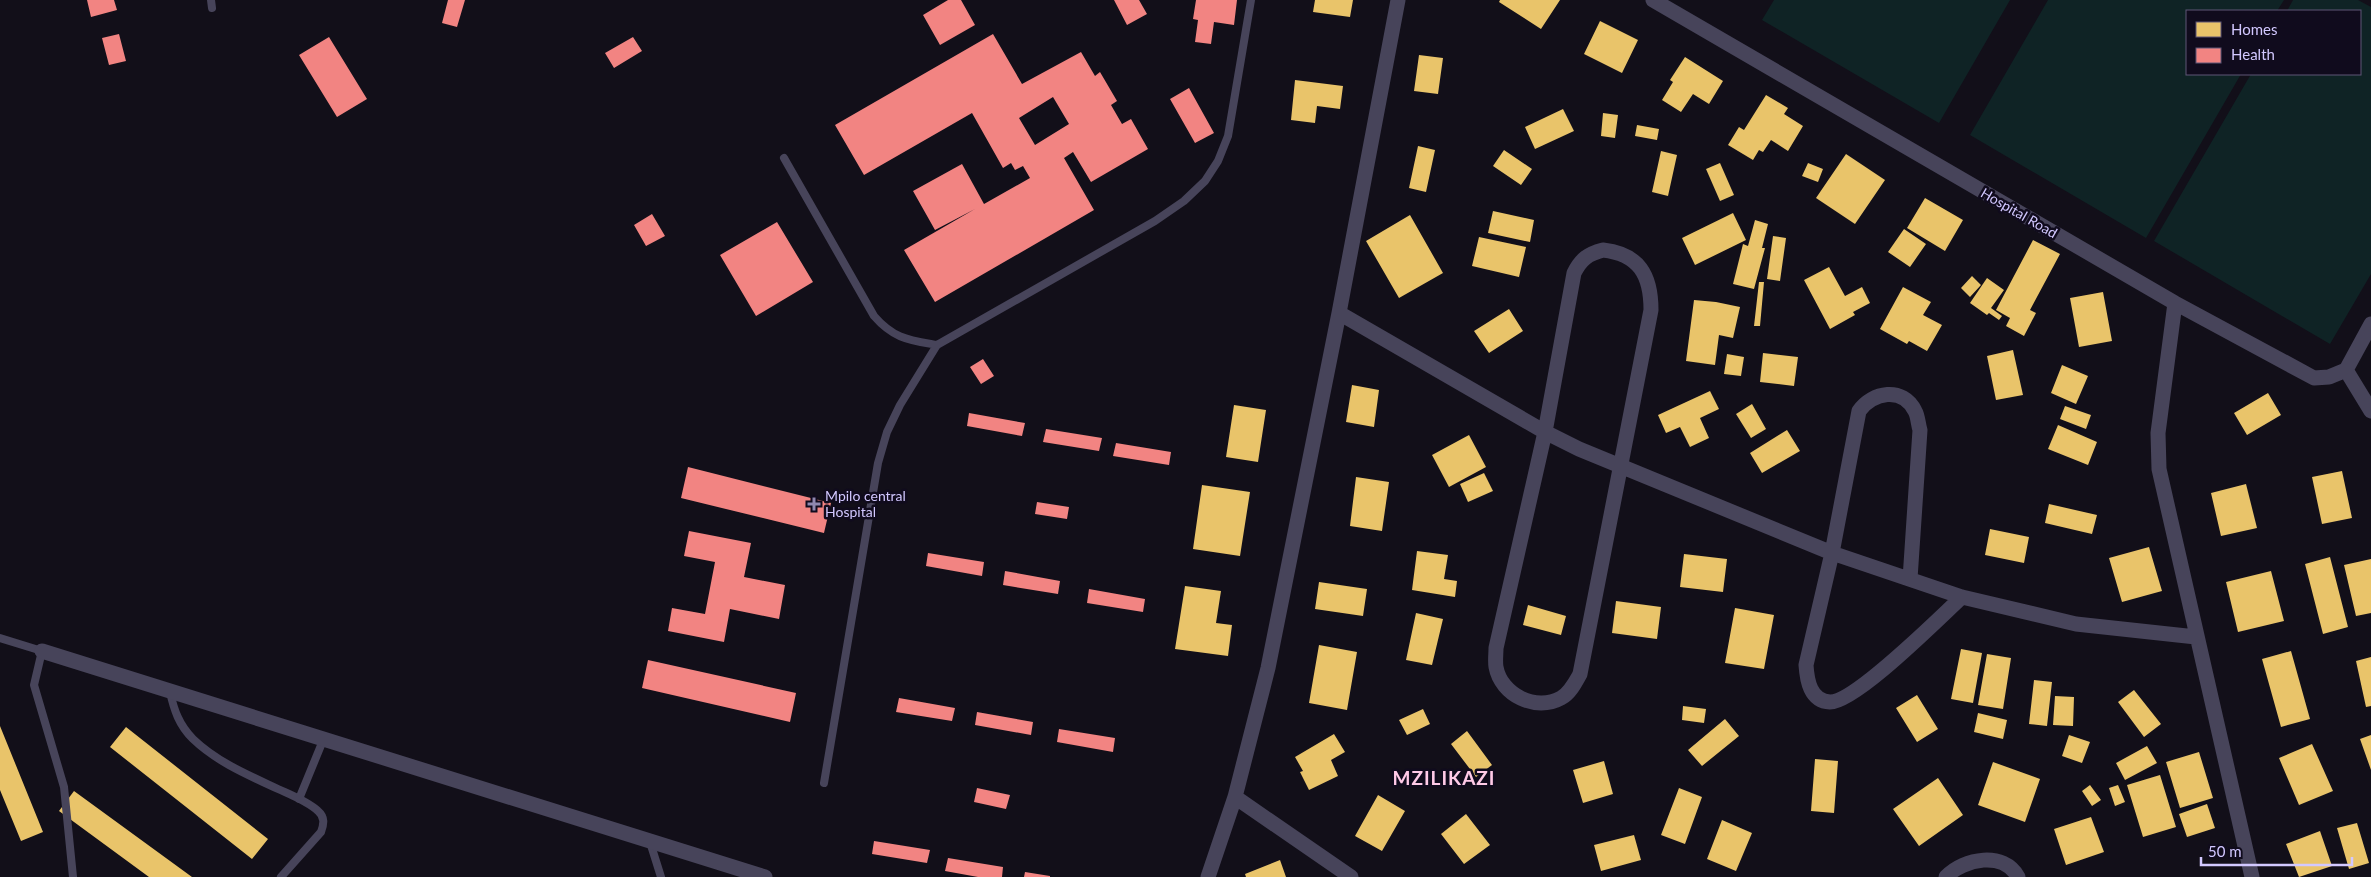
<svg xmlns="http://www.w3.org/2000/svg" width="2371" height="877" font-family="Lato,sans-serif">
<rect width="100%" height="100%" fill="#120f19"/>
<path fill="#0f2325" d="M1774,0h236l-71,123 -177,-103z
M2048,0h236l-7,11h-90v63h54l-95,164 -176,-103z
M2293,0h65l13,7v267l-41,70 -176,-103 97,-167h109v-63h-73z"/>
<path fill="#e9c46a" d="M1315,0h38l-3,17 -37,-5z
M1500,0h60l-19,29 -42,-27z
M1600,21l38,19 -16,33 -38,-19z
M1419,55l24,3 -5,36 -24,-3z
M1685,57l38,24 -14,23 -16,-10 -12,18 -19,-12 11,-18 -3,-2z
M1295,80l48,6 -3,23 -23,-3 -2,17 -24,-3z
M1766,95l22,13 -4,6 19,12 -15,25 -17,-11 -8,12 -4,-2 -6,10 -25,-15 11,-18 5,3z
M1563,109l11,22 -39,18 -10,-22z
M1603,113l15,2 -3,23 -14,-2z
M1637,125l22,4 -2,11 -22,-4z
M1418,146l17,4 -9,42 -17,-4z
M1504,150l28,19 -11,16 -28,-19z
M1661,151l16,4 -9,41 -16,-4z
M1846,154l39,26 -30,44 -39,-26z
M1720,163l14,32 -14,6 -14,-32z
M1808,163l15,6 -5,13 -16,-6z
M1925,198l38,22 -18,31 -38,-23z
M1493,211l41,9 -4,22 -42,-9z
M1733,213l13,27 -51,25 -13,-27z
M1410,215l33,58 -44,25 -33,-57z
M1755,220l13,4 -6,24h3l-11,41 -21,-5 10,-40 5,2z
M1904,229l22,15 -16,23 -22,-15z
M1773,236l13,2 -6,43 -13,-2z
M1479,237l47,10 -7,30 -47,-11z
M2033,240l27,14 -30,56 6,3 -12,23 -18,-10 4,-8 -14,-8z
M1829,267l16,29 17,-9 8,16 -17,9 2,3 -25,14 -26,-49z
M1972,276l9,9 -11,12 -9,-9z
M1987,278l17,12 -13,18 11,8 -3,4 -10,-7 -2,2 -17,-12z
M1759,282h5l-4,44h-6z
M1903,287l28,15 -8,13 19,10 -15,26 -18,-10 -2,3 -27,-15z
M2103,292l9,49 -33,6 -9,-49z
M1694,300l22,2 24,5 -7,31 -14,-3 -4,30 -29,-4z
M1509,309l14,22 -34,22 -15,-22z
M2013,350l10,45 -27,5 -9,-44z
M1763,353l35,4 -4,29 -34,-4z
M1727,354l17,3 -3,19 -17,-2z
M2062,365l26,11 -12,28 -25,-11z
M1352,385l27,5 -5,37 -28,-5z
M1710,391l9,18 -19,9 9,20 -19,9 -10,-20 -14,6 -8,-18z
M2268,393l13,22 -34,20 -13,-22z
M1752,404l14,25 -15,9 -15,-24z
M1234,405l32,5 -8,52 -32,-5z
M2065,406l26,9 -5,14 -26,-10z
M2058,425l39,17 -9,23 -40,-16z
M1787,430l13,21 -38,22 -12,-20z
M1469,435l17,32 -37,20 -17,-32z
M2342,471l10,47 -30,6 -10,-47z
M1484,473l9,18 -25,11 -8,-18z
M1356,477l33,5 -7,49 -32,-5z
M2246,484l11,44 -36,8 -10,-43z
M1202,485l48,7 -10,64 -47,-7z
M2049,504l48,11 -5,19 -47,-11z
M1990,529l39,8 -5,26 -39,-8z
M2149,547l13,44 -40,11 -13,-44z
M1417,551l31,4 -4,24 13,2 -2,16 -43,-7z
M1684,554l43,5 -4,33 -43,-5z
M2330,557l18,70 -25,7 -18,-70z
M2371,559v54l-15,3 -12,-51z
M2271,571l13,50 -46,11 -12,-50z
M1319,582l48,7 -4,27 -48,-7z
M1185,586l36,5 -5,32 16,2 -4,31 -53,-7z
M1616,601l45,6 -4,32 -45,-6z
M1528,605l38,11 -5,19 -38,-10z
M1735,608l39,7 -10,54 -39,-6z
M1416,613l27,6 -11,46 -26,-5z
M1319,645l38,7 -10,58 -38,-7z
M1961,649l21,4 -9,50 -22,-4z
M2291,651l19,68 -29,8 -19,-68z
M1987,654l24,4 -8,51 -25,-4z
M2371,657v49l-5,1 -10,-46z
M2034,680l18,2 -5,44 -18,-2z
M2134,690l27,34 -17,13 -26,-35z
M1917,695l21,34 -21,13 -21,-34z
M2055,696l19,1 -1,29 -20,-1z
M1683,706l23,3 -2,14 -22,-3z
M1423,709l7,15 -23,11 -8,-15z
M1978,713l29,7 -4,19 -29,-7z
M1725,719l14,17 -37,30 -14,-16z
M0,726l43,106 -22,9 -21,-51z
M126,727l142,112 -16,20 -142,-112z
M1467,731l25,34 -16,12 -25,-33z
M1334,734l11,18 -14,8 7,16 -29,14 -9,-18 3,-1 -8,-14z
M2069,735l21,7 -8,21 -20,-7z
M2371,735v35l-11,-31z
M2312,744l21,47 -34,14 -20,-47z
M2147,746l10,17 -32,17 -9,-17z
M2199,752l14,46 -33,10 -14,-46z
M1815,759l23,2 -4,52 -23,-2z
M1604,761l9,33 -30,9 -10,-33z
M1993,762l47,17 -15,43 -47,-17z
M2160,775l16,52 -33,10 -16,-52z
M1938,778l25,37 -44,31 -26,-37z
M2090,785l11,15 -9,6 -10,-15z
M2118,785l7,17 -10,4 -6,-18z
M1679,788l23,9 -17,47 -24,-9z
M74,791l118,86h-43l-90,-66z
M1378,795l27,16 -23,40 -27,-15z
M2207,804l8,24 -28,9 -8,-23z
M1466,814l24,31 -26,19 -23,-30z
M2091,817l13,35 -38,13 -12,-36z
M1722,820l30,13 -16,38 -29,-12z
M2357,823l12,40 -20,6 -12,-41z
M2320,831l12,35 -33,11 -13,-33z
M1634,835l7,25 -40,11 -7,-26z
M1280,860l6,17h-40l-1,-3z"/>
<path fill="#f28482" fill-rule="evenodd" d="M87,0h27l3,10 -26,7z
M448,0h17l-8,27 -15,-4z
M948,0h13l14,25 -35,20 -17,-30z
M1114,0h25l8,14 -20,11z
M1196,0h41l-3,25 -20,-3 -3,22 -16,-2 3,-22 -5,-1z
M119,34l7,27 -17,4 -7,-27z
M993,34l29,50 59,-32 14,24 5,-4 17,29 -6,4 11,19 9,-5 17,30 -57,33 -18,-30 -9,6 30,52 -159,92 -31,-52 71,-41 -40,21 -22,-39 49,-27 22,40 46,-26 -7,-12 -8,4 -4,-7 -8,5 -31,-55 -108,62 -29,-50zM1053,97l16,27 -34,21 -16,-27z
M329,37l38,62 -30,18 -38,-62z
M633,37l9,14 -28,17 -9,-15z
M1189,88l25,45 -19,10 -25,-44z
M652,214l13,22 -19,10 -12,-21z
M777,222l36,60 -57,34 -36,-61z
M983,359l11,17 -13,8 -11,-17z
M969,413l56,10 -3,13 -55,-10z
M1046,429l56,9 -3,13 -56,-9z
M1116,443l55,9 -2,13 -56,-9z
M688,467l143,36 -7,30 -143,-35z
M1037,502l32,5 -2,12 -32,-5z
M689,531l62,12 -7,34 41,8 -6,34 -49,-10 -6,33 -56,-11 4,-23 33,6 10,-52 -31,-6z
M928,553l56,9 -2,14 -56,-10z
M1005,571l55,10 -2,13 -55,-9z
M1089,589l56,10 -2,13 -56,-9z
M648,660l148,33 -6,29 -148,-34z
M899,698l56,10 -3,13 -56,-9z
M977,712l56,10 -2,13 -56,-10z
M1059,729l56,9 -2,14 -56,-10z
M977,788l33,7 -4,14 -32,-7z
M874,841l56,9 -3,13 -55,-9z
M948,858l55,9 -1,10h-24l-33,-6z
M1025,872l25,4v1h-26z"/>
<g fill="none" stroke-linecap="round" stroke-linejoin="round">
<path stroke="#47445a" stroke-width="8" d="M211,0l1,8
M784,158l90,158c20,23 35,24 63,29
M0,638l42,13 -8,34 30,102 9,90
M170,692c4,18 9,33 23,47 24,23 55,36 85,50 13,6 29,12 40,22 7,6 6,13 3,21l-40,45
M824,783l54,-320 9,-31 13,-27 37,-60 218,-124 29,-20 21,-20 13,-20 10,-25 23,-136
M299,799l25,-61
M650,842l11,35"/>
<path stroke="#47445a" stroke-width="15" d="M1653,0l522,303 139,75 15,-1 17,-7 25,-46
M1603,250c36,4 48,25 48,60l-71,364c-5,9 -10,19 -19,24 -25,14 -60,-3 -65,-31 -1,-6 0,-13 0,-19l49,-216 29,-159c7,-14 14,-19 29,-23z
M2175,303l-17,130 1,36 93,408
M1339,313l206,119 34,17 253,104 130,44 114,27 120,13
M2346,370l25,41
M1910,579l10,-149c-2,-6 -2,-14 -5,-19 -12,-25 -43,-19 -56,0l-27,142 -26,112c1,15 4,36 24,37 26,0 110,-85 132,-105
M42,651l723,226
M1235,797l116,80
M1208,877l27,-80 33,-129 71,-355 59,-313
M1946,877c18,-19 58,-26 72,0"/>
</g>
<path fill="#8f87ae" stroke="#100b1d" stroke-width="2" d="M811.5 496.5h5v5h5v5h-5v5h-5v-5h-5v-5h5z"/>
<g text-anchor="middle" stroke-width="5" stroke-linejoin="round" paint-order="stroke">
<g font-size="14" fill="#d2c8ff" stroke="#100b1d">
<text transform="translate(2019 213) rotate(30)" y="5">Hospital Road</text>
</g>
<g font-size="14" fill="#d2c8ff" stroke="#100b1d" text-anchor="start">
<text x="825" y="501">Mpilo central<tspan x="825" dy="16">Hospital</tspan></text>
</g>
<g font-size="19" font-weight="bold" letter-spacing="1" fill="#ffcae7" stroke="#100b1d">
<text x="1444" y="785">MZILIKAZI</text>
</g>
</g>
<rect x="2186" y="10" width="175" height="65" fill="#100b1d" stroke="#5e5777"/>
<rect x="2196" y="22" width="25" height="15" fill="#e9c46a" stroke="#5e5777"/>
<text x="2231" y="35" font-size="15" fill="#d2c8ff">Homes</text>
<rect x="2196" y="48" width="25" height="15" fill="#f28482" stroke="#5e5777"/>
<text x="2231" y="60" font-size="15" fill="#d2c8ff">Health</text>
<path d="M2201 857v8h151v-8" fill="none" stroke="#d2c8ff" stroke-width="2.5"/>
<text x="2208" y="857" font-size="15" fill="#d2c8ff" stroke="#100b1d" stroke-width="4" paint-order="stroke">50 m</text>
</svg>
